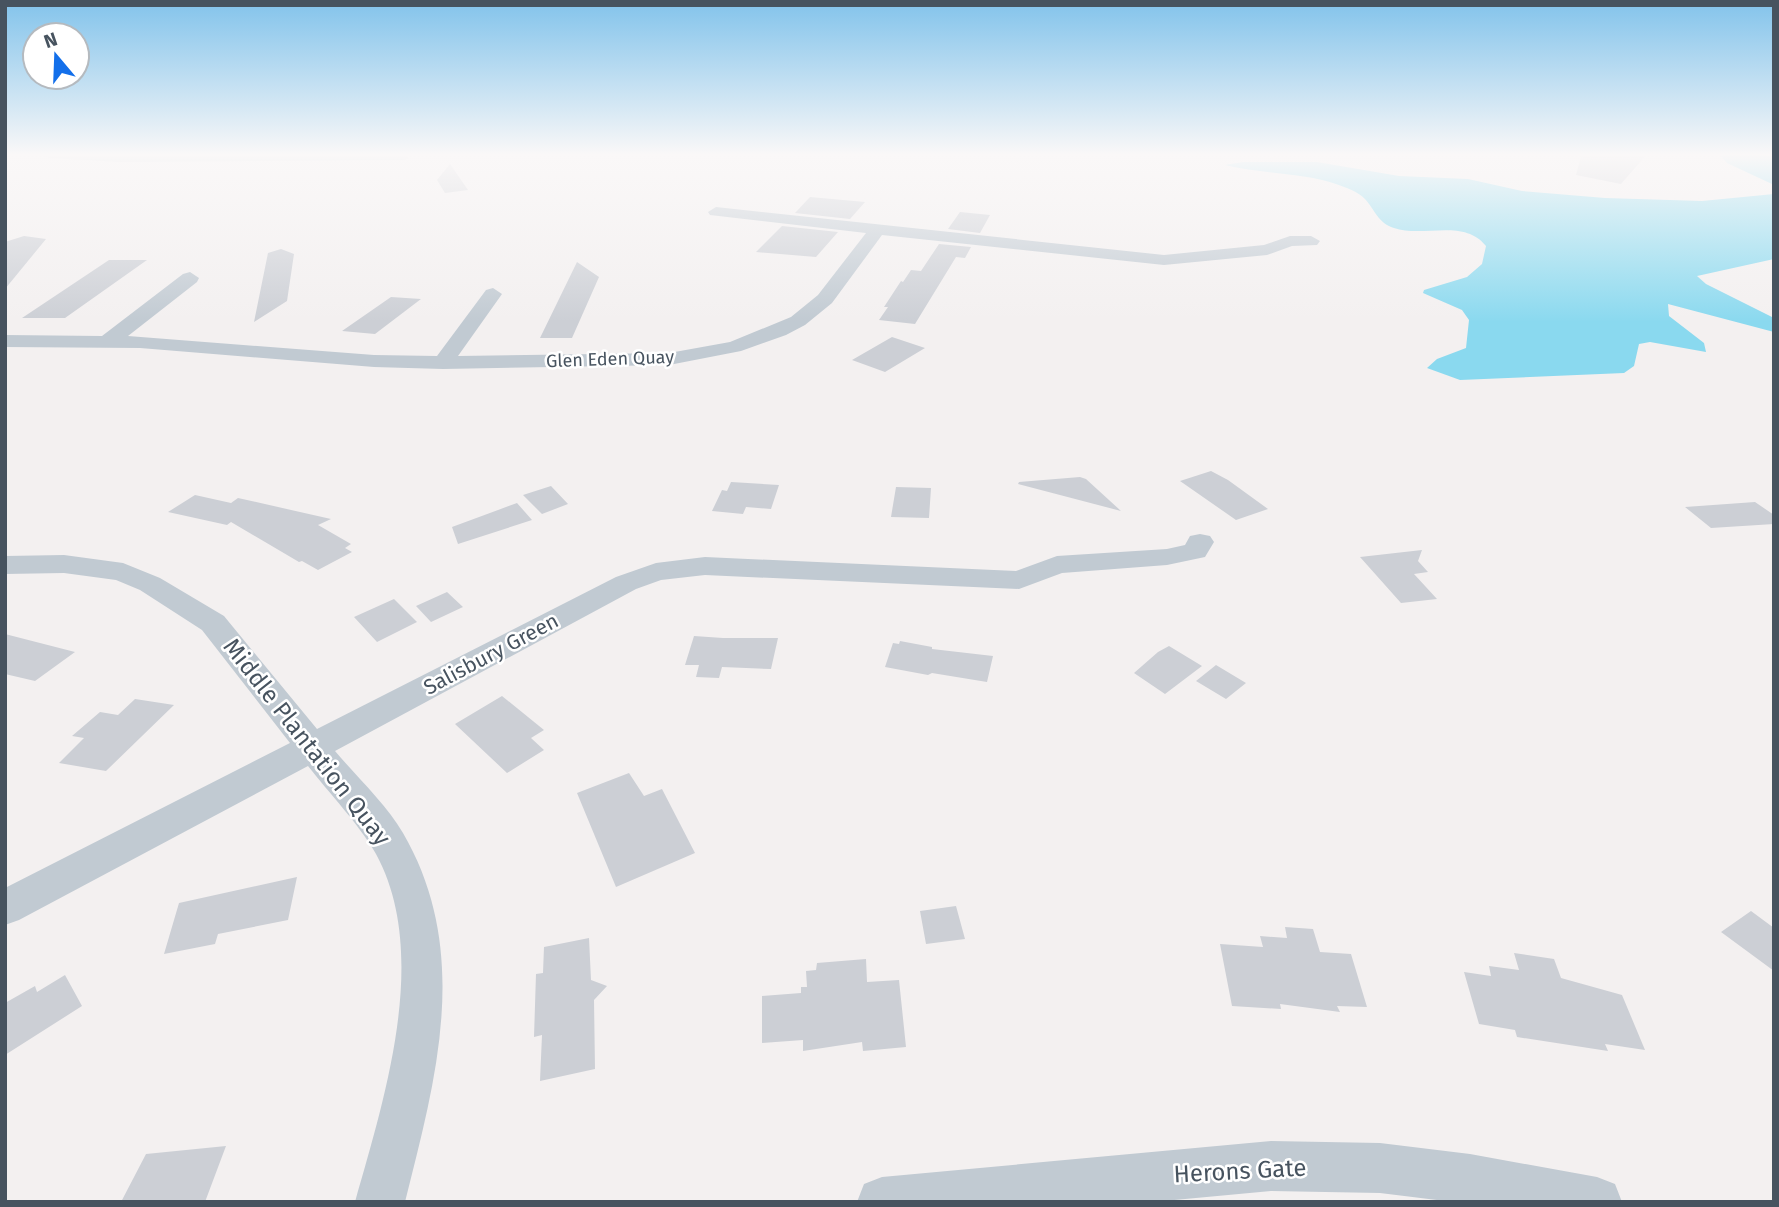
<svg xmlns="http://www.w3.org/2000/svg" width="1779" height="1207" font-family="'Fira Sans',sans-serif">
<rect width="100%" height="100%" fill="#f3f0f0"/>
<path fill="#8ad9ef" d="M1731,153l43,3v32l-2,-4 -45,-21 -6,-7z
M1243,162h74l82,14 69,3 54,12 83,7 97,3 72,-7v65l-77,17 9,8 68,34v14l-106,-28 1,12 35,27 2,9 -56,-10 -11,2 -5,22 -10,7 -164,7 -33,-12 10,-9 29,-11 3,-28 -7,-10 -39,-17 1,-3 43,-13 15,-13 4,-18c-22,-28 -63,-8 -92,-18 -16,-5 -19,-18 -29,-29 -6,-7 -20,-12 -29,-15 -35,-12 -75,-10 -111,-19z"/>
<path fill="#cccfd5" d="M1582,153h66l-27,31 -45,-9z
M450,164l18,26 -23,3 -8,-13z
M810,197l55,5 -15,17 -55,-6z
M960,212l30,3 -10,18 -32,-4z
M782,226l56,6 -22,25 -60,-5z
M24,236l22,3 -41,50v-47z
M939,244l32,3 -6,11 -9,-1 -41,67 -36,-4 9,-13h-4l17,-26 2,1 8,-12 10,1z
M281,249l13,5 -7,47 -33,21 14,-69z
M109,260h38l-82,58h-43z
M577,262l22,15 -27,61h-32z
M391,297l30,2 -46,35 -33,-3z
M892,337l33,11 -40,24 -33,-12z
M1211,471l17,9 40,29 -32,11 -56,-39z
M1080,477l6,2 35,32 -103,-27 1,-2z
M731,482l48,3 -8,24 -25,-2 -3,7 -31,-3 10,-21 5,1z
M551,486l17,18 -26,10 -19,-19z
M896,487l35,1 -2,30 -38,-1z
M195,495l36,8 7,-5 93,21 -13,6 33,19 -6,4 7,4 -34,18 -16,-9 -3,1 -68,-40 -4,3 -59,-13z
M1755,502l19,13v9l-63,4 -26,-21z
M517,503l15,17 -74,24 -6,-17z
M1422,550l-4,11 10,11 -14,2 23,25 -36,4 -41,-46z
M447,592l16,15 -32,15 -15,-16z
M394,599l23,23 -40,20 -23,-25z
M5,634l70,18 -40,29 -30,-7z
M694,636l29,2h55l-7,31 -49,-2 -3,11 -23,-1 3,-12h-14z
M900,641l32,6v2l61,7 -6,26 -55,-9 -4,2 -43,-8 8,-24 6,1z
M1169,646l33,20 -37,28 -31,-21 24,-21z
M1216,665l30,18 -20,16 -30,-18z
M502,696l42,34 -13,8 13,12 -37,23 -52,-49z
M135,699l39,6 -68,66 -47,-8 25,-25 -12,-2 28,-24 18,3z
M629,773l15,23 18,-7 33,64 -79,34 -39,-94z
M297,877l-9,43 -70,14 -3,10 -51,10 15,-51z
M956,906l9,33 -39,5 -6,-33z
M1751,911l23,17v43l-53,-39z
M1285,927l28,2 7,23 31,2 16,53 -30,-1 3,6 -60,-8 1,5 -49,-3 -12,-62 43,3 -3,-11 27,2z
M589,938l2,42 16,6 -13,14 1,69 -55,12 2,-46 -8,2 2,-63 7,-1 1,-26z
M1514,953l40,6 7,19 61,17 23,55 -40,-6 3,7 -91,-14 -2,-7 -36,-6 -15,-52 27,4 -2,-10 30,4z
M866,959l1,23 32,-2 7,67 -43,4 -1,-9 -59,9v-11l-41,3v-47l39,-3v-6h6l-1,-16 10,-1 1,-7z
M65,975l17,31 -77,49v-52l30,-17 2,6z
M226,1146l-21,56h-84l25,-48z"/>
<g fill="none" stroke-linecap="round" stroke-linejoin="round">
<path fill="#c1cad2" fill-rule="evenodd" d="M408,153v6l-5,1 -283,2 -71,-4 -7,-4z
M716,207l448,48 100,-10 26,-9h21l9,5 -3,4 -25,1 -25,9 -103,10 -282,-30 -50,68 -27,22 -19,10 -45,16 -72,14 -226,4 -69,-2 -234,-19 -135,-1v-12l97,1 81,-62 7,-2 9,6 -2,4 -69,54 246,19 63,1 49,-66 7,-2 9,6 -44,62 211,-3 61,-11 61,-25 27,-22 48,-62 -156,-18 -2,-3z
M1200,534l10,2 4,6 -9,15 -38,8 -105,8 -43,16 -314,-14 -44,5 -25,9 -301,162c22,26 51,53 68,82 69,119 33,245 2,369h-50c29,-103 76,-247 21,-348 -17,-30 -47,-61 -68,-88l-289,154 -14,5v-37l285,-145 -88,-113 -62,-40 -24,-10 -52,-7 -59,1v-18l59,-1 59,8 37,15 64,38 93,113 299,-152 40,-14 49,-6 311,14 41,-15 110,-7 18,-4 5,-9z
M1271,1141l109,2 90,11 127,23 18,7 7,18h-169l-73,-9 -109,-2 -118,11h-296l7,-18 18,-7z"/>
</g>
<linearGradient id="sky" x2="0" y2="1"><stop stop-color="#82c3eb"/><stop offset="0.48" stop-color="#faf8f8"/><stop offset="1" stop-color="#faf8f8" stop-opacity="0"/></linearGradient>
<rect width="1779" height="322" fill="url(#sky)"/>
<g text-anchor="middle" stroke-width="5" stroke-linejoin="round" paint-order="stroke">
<g font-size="18" fill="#47535f" stroke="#fff">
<text transform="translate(610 359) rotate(-2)" y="6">Glen Eden Quay</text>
</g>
<g font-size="21" fill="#47535f" stroke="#fff">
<text transform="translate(491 654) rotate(-28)" y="7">Salisbury Green</text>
</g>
<g font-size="24" fill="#47535f" stroke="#fff">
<text transform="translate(307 742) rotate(52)" y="8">Middle Plantation Quay</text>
<text transform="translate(1240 1171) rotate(-3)" y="8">Herons Gate</text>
</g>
</g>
<rect width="1779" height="1207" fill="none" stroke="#47535f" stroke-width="14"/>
<g transform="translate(56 56) rotate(341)"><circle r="33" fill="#ffffff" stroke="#b5babf" stroke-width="2"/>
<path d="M0-5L12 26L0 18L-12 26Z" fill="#136fea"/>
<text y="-10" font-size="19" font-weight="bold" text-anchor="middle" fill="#47535f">N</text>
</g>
</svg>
